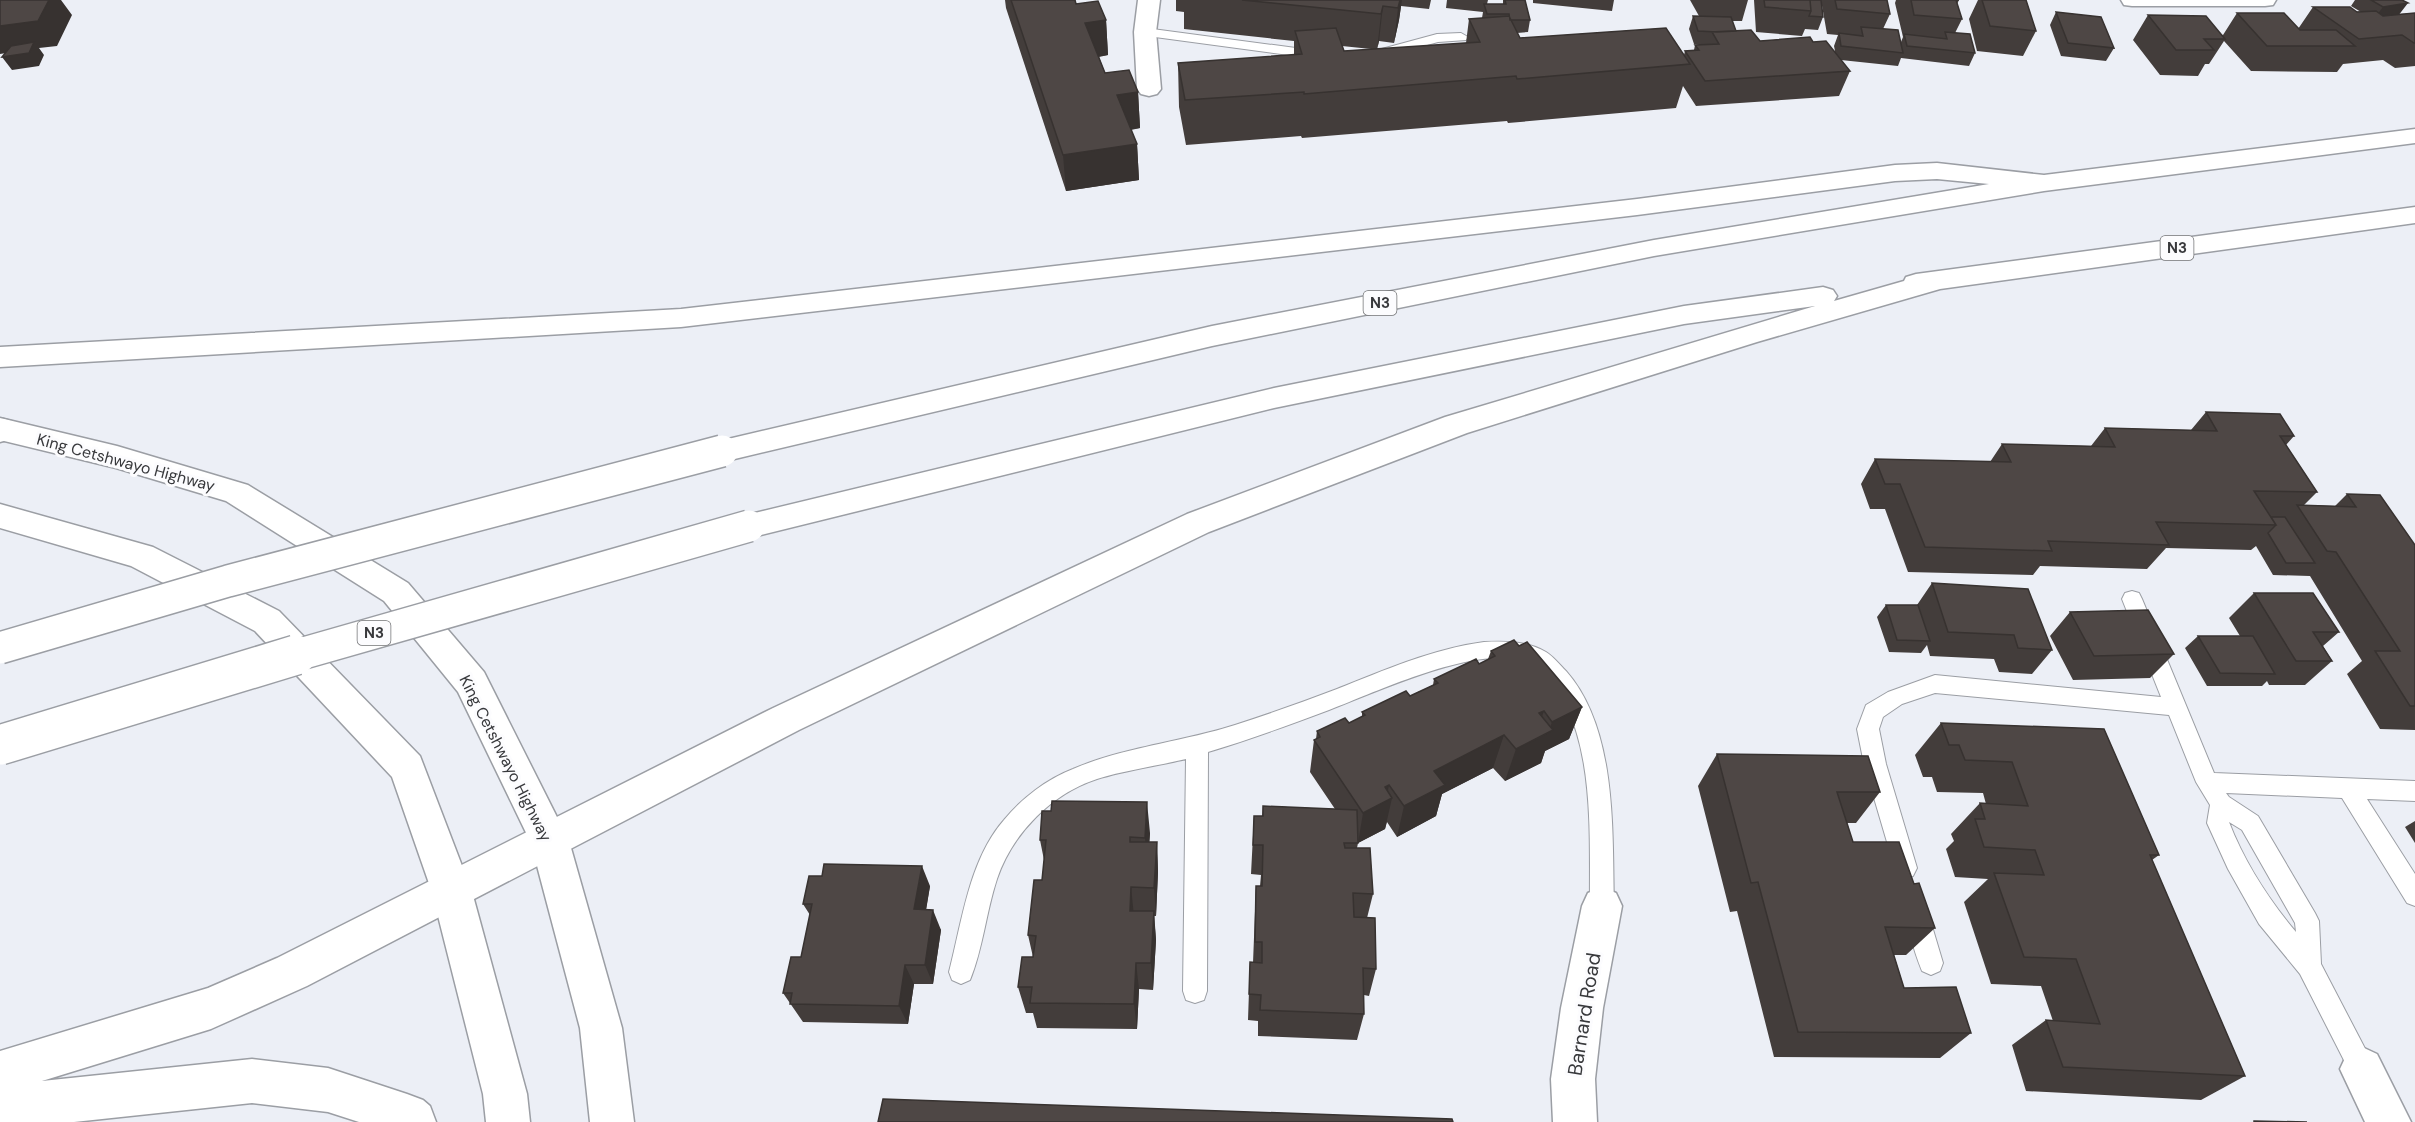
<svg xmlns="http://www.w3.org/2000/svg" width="2415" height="1122" font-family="'DM Sans',sans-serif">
<rect width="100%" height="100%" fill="#eceff6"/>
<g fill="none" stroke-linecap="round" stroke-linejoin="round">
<g stroke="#9b9ea4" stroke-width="2">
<path id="service" d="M1145,28l173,23 7,4 -7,4 -178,-24 -2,-3 2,-3z
M1461,33l7,4 -2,3 -28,2 -55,15 -7,-4 2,-3 59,-16z
M2132,591l7,2 3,6 72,174 201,8v20l-48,-2 48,75v32l-8,-3 -65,-105 -116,-5 3,4 29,19 57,97 4,8 2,43 50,96 4,9 -4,9 -9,4 -9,-4 -53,-104 -41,-50 -31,-55 -21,-46 3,-18 -14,-23 -27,-67 -234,-22 -33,11 -19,13 -4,12 7,35 31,104 -4,8 -8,3 -8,-3 -33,-112 -7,-35 9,-24 22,-13 47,-17 226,22 -39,-98 3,-6zM2229,822l13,8 53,93 1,9c-27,-32 -52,-71 -67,-110z
M1484,642c21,-1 43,-1 62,10 8,5 14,13 20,19 52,59 46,162 48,235l-4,8 -8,3 -8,-3 -4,-8c-1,-72 8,-188 -53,-238 -41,-34 -165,26 -208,42 -40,15 -80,30 -121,42l-1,239 -3,9 -9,3 -9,-3 -3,-9 3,-232c-29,7 -60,11 -89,20 -46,15 -85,55 -100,100 -11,33 -14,70 -27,101l-9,4 -9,-4 -3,-8c13,-50 20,-112 55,-152 18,-22 43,-41 69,-51 51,-22 109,-27 162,-44 34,-11 68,-23 102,-36 48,-19 95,-40 147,-47z
M1918,903l8,3 17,57 -3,8 -9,4 -9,-4c-6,-15 -19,-51 -12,-65z"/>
</g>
<g stroke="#9b9ea4" stroke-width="3">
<path id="minor" d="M1138,0h22l-4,32 5,57 -4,5 -8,2 -8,-2 -4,-5 -3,-57z
M2121,0h155l-3,5 -8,1h-133l-8,-1z
M1602,887l14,6 6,13 -19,102 -8,71 2,43h-44l-2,-43 10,-71 21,-102 6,-13z
M2362,1047l15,7 34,68h-46l-25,-53 7,-15z"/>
</g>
<g stroke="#9b9ea4" stroke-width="3">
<path id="secondary" d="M0,418l117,28 131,39 160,98 76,89 85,169 53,187 12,94h-44l-10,-94 -49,-185 -73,-151 -74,-91 -158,-100 -110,-33 -116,-28z
M0,504l153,43 126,64 141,145 52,136 55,202 3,28h-44l-3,-28 -51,-202 -40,-115 -137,-146 -124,-65 -131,-38z"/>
</g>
<g stroke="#9b9ea4" stroke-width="3">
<path id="motorway" d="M2415,129v14l-371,48 -390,65 -442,90 -490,116 -11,-3 -4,-8 4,-8 501,-117 442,-86 335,-56 -52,-5 -42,2 -258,34 -956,112 -681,40v-20l681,-38 956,-110 258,-34 42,-2 107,12z
M2415,207v16l-475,66 -183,53 -290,91 -258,99 -410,198 -492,256 -96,43 -169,52 210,-22 76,9 79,26 16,6 7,6 6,16h-77l-31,-10 -76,-9 -178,19h-74v-71l208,-63 69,-30 496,-250 414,-194 258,-97 370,-111 -131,18 -410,84 -525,130 -11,-3 -5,-9 5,-9 536,-129 410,-82 139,-19 10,3 4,6 -3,5 70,-20 2,-4 10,-3z
M3,419l11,3 4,8 -4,8 -14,4v-22z"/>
</g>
<use href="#service" fill="#fff" fill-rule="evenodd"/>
<use href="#minor" fill="#fff" fill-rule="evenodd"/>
<use href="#secondary" fill="#fff" fill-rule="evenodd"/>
<use href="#motorway" fill="#fff" fill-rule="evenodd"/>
<g stroke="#9b9ea4" stroke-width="34" stroke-linecap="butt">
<path id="motorway-bridge-far1" d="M0,648l228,-67 494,-130
M290,657l459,-131"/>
</g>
<g stroke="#9b9ea4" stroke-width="42" stroke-linecap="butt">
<path id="motorway-bridge" d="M0,745l296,-90"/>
</g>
<use href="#motorway-bridge-far1" stroke="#fff" stroke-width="31"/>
<use href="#motorway-bridge" stroke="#fff" stroke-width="39"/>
</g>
<path fill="#433d3b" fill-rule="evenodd" d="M1005,0h70l1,4 30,16 2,35 -9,2 6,16 33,19 2,36 -9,2 6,14 2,36 -73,11 -60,-183z
M1176,0h255l-2,9 -28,-3 -2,14 -5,23 -15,-2 -2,8 89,-6 3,-24 13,-1 1,-6 -37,-4 1,-8h41l-1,4h16v-4h22l5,20 -2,12 -11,1 3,5 164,17 1,-4 9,-1 1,-5 11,-1h-12l-5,-15 4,-13h6l-9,-16h58l-6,21h-10l4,10 24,10 53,1 22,9 -1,-5 4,-11 -11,-1 -6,-34h66l3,14 -7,15 18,13 2,-5 -8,-34 1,-3h63l-2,4 5,15 -7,14 20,20 -6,13 -68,-8 -3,8 -57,-6 9,11 -11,25 -143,10 -13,-20 -7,22 -168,15 -1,-2 -205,17 -1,-2 -115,9 -7,-38 -1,-44 116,-8v-14l-110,-12v-17l-8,-1zM1342,46l29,3 -27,2z
M1533,0h81l-2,11 -79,-8z
M1754,0h67l2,17 -5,13 -13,-1 -3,7 -46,-4z
M1978,0h48l10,31 -13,25 -46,-5 -8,-32z
M2355,0h47l-3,14 16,-1v53l-20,2 -12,-8 -40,4 -6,8 -86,-1 -27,-30 -15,23h-4l-7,12 -38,-1 -27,-35 15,-25 75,20 14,-22 61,16 15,-22 48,5 -10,-6z
M2056,12l58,36 -8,13 -45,-5 -11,-31z
M2206,412l88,24 -8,9 31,47 -13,13 31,1 12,-12 68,51v185l-35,-1 -33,-55 15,-13 -52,-85 -37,-1 -17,-29 -5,4 -85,-2 -19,21 -107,-3 -7,9 -125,-3 -23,-63h-15l-9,-25 14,-25 115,3 12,-18 89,2 14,-18 86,2z
M1932,583l120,67 -20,24 -33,-2 -5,-13 -64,-3 -3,-11 -6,8 -32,-1 -12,-35 9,-12h31z
M2254,593l85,39 -16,14 9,15 -27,24h-36l-2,-4 -5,5h-55l-22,-38 13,-12h42l-11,-18z
M2070,612l104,42 -24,24 -77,2 -23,-44z
M1519,646l63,61 -13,32 -24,12 -4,12 -36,18 -12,-13 -51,26 -6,22 -39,21 -10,-15 -2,7 -27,14 -1,5 16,46 -6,24 9,51 -7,27 -5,-1v19l-7,26 -99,-4v-15l-10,-1 2,-58 3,1 3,-77h4l1,-11 -10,-1 3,-58h8l1,-10 72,3 -25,-37 4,-32 2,-1 1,-8 32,-8 13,-6v-5l48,-16 23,-11 1,-6 45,-15 9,-5 3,-8z
M1941,723l163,6 55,126 -7,5 93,216 -44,24 -175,-9 -14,-46 34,-25 7,1 -12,-35 -50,-2 -27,-82 24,-23 -33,-2 -9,-28 8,-8 -3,-7 29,-31 6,1 -3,-11 -46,-1 -5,-15h-9l-8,-22z
M1717,754l163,38 -24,31h-9l6,19 61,42 21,44 -29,27h-12l10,33 67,45 -31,25 -166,-1 -37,-146 -7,1 -32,-126z
M2415,821v22l-10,-16z
M1150,833l-1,9h8l1,30 -2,44h-2l2,24 -3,50 -14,-1 -2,40 -100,-1 -4,-15h-7l-8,-26 15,-30 -5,-22 14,-55 2,-20 -4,-20z
M930,886l-4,23 15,21 -8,54h-19l-6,40 -105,-2 -20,-29 18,-36 9,-42 -7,-11z"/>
<path fill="#373230" d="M0,0h61l11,15 -15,31 -18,2 5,7 -5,11 -27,4 -10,-13 29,-8 -31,5z
M1400,0h2l-3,20 -5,23 4,-35z
M2408,3l-10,13 -25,4 10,-13z
M1383,6l-4,35 -2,9 4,-36z
M1106,20l2,35 -20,3 -3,-35z
M1138,92l2,36 -21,3 -2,-36z
M1137,144l2,36 -73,11 -3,-36z
M1582,707l-13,32 -24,12 -4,12 -36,18 11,-32 23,-36 5,-2 -11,30 15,-8 4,-11z
M1504,735l-11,33 -51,26 -6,22 -39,21 7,-31 30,-35z
M1389,785l-3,16 6,-3 -7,31 -27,14 5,-30 22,-26z
M1147,802l3,31 -2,35 -3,-30z
M1157,842l1,30 -2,44 -2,-28z
M922,866l8,20 -7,43 -9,-20z
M1131,887l3,29 -4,-5z
M933,910l8,20 -8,54 -8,-19z
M1154,911l2,29 -3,50 -2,-27z
M1136,963l3,26 -2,40 -3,-25z
M905,965l9,19 -6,40 -9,-18z"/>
<path fill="#4e4745" stroke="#373230" stroke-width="1.5" d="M0,0h49l-11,21 -38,5z
M1011,0h64l1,4 22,-3 8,19 -21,3 20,50 24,-3 9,22 -21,3 20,49 -74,11z
M1242,0h158l-2,8 -15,-2 -2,8z
M1505,0h20l5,20h-20l-1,-6h-22l-3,-10h22z
M1764,0h46l1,11 -46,-4z
M1810,0h11l2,17 -14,-1 2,-5z
M1835,0h52l3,14 -53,-5z
M1911,0h48h-3l6,19 -48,-4z
M1982,0h44l10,31 -46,-5z
M2371,0h31l6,3 -25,4z
M2313,7h37l7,5 19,-1 7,5 32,-3v30h-1l-12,-8 -43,4z
M2056,12l45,5 13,31 -46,-5z
M2237,13h47l16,17h36l19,16h-88z
M2148,15l58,1 19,23h-21l10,11h-38z
M1509,16l11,22 146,-10 24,36 -173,15 -1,-3 -212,18v-2l-119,8 -7,-37 124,-9 -7,-23 41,-3 8,23 136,-9 -11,-23z
M1693,16l38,1 5,14 -19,1 -19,-1z
M1861,27l37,3 5,23 -62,-7 -2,-13 24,3z
M1751,30l9,11 50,-4 3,5 13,-1 24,30 -145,10 -20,-30 14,-1 -4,-5 24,-1 -7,-12z
M1945,32l25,2 5,19 -68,-7 -3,-12 43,5z
M34,42l-5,11 -27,4 9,-11z
M2206,412l74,2 14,22h-14l37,56 -63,-1 22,34 -120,-3 13,23 -121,-4 4,10 -127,-4 -25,-63h-15l-10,-25 136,3 -9,-18 113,3 -10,-19 112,3z
M2347,494l33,1 35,50v161h-5l-35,-55h25l-64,-99 -9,-1 -30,-46 59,2z
M2271,517h14l30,46h-29l-18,-30 8,-8z
M1932,583l96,6 24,61 -34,-2 -4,-13 -66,-3z
M2254,593h59l26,39h-26l19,29h-36z
M1886,605h32l12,36 -33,-1z
M2148,610l26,44 -80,2 -24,-44z
M2198,636h55l22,38 -55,-1z
M1514,640l5,6 8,-4 55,65 -30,15 -8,-11 -5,2 14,17 -37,19 -12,-14 -70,36 11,14 -41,21 -15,-21 -4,2 7,11 -29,15 -49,-73 6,-3 -3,-6 28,-13 4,5 16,-8 -3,-3 44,-21 4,5 28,-13 -4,-4 42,-20 3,5 16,-8 -4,-5z
M1941,723l163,6 55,126h-9l95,221 -182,-9 -17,-47 54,4 -24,-65 -52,-2 -30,-84 50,2 -9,-25 -51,-3 -9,-28h10l-5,-16 48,3 -16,-44 -47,-2 -6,-15h-10z
M1717,754l151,2 12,36h-43l16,50h46l15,42 5,-1 16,45 -50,-1 19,61 52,-1 15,46 -173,-1 -40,-150 -7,1z
M1052,801l95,1 -2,36 -15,-1v5h27l-3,46 -23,-1 -1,24h24l-3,52h-15l-2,41 -104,-1 2,-16h-14l4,-30h11l3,-21 -8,-1 6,-55h8l4,-40h-6l2,-29h9z
M1263,806l94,4 1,33h-14l1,5h25l3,46 -20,-1 1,24 21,1 1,51 -13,-1 1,46 -104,-4 1,-15 -12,-1 1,-32 12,1v-21h-7l1,-56h6l1,-41h-10l1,-29h9z
M824,864l98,2 -8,43 19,1 -8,55h-20l-6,41 -109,-2 2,-11h-9l8,-36h10l11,-53h-9l6,-28h13z
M883,1099l569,20 1,3h-575z
M2254,1121l53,1h-53z"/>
<g text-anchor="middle" stroke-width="6" stroke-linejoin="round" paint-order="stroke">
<g fill="#fcfcfe" stroke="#737476" stroke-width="1.5">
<rect x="2160.5" y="236" width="33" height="24" rx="4.5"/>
<rect x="1363.5" y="291" width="33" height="24" rx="4.5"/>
<rect x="357.5" y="621" width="33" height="24" rx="4.5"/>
</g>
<g font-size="15" font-weight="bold" fill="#38393c">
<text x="2177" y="253">N3</text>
<text x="1380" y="308">N3</text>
<text x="374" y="638">N3</text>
</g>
<g font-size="16" fill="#38393c" stroke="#fcfcfe">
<text transform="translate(126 462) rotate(15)" y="6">King Cetshwayo Highway</text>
<text transform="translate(506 758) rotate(63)" y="6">King Cetshwayo Highway</text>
</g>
<g font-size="20" fill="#38393c" stroke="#fcfcfe">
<text transform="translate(1584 1014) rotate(-81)" y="7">Barnard Road</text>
</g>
</g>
</svg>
